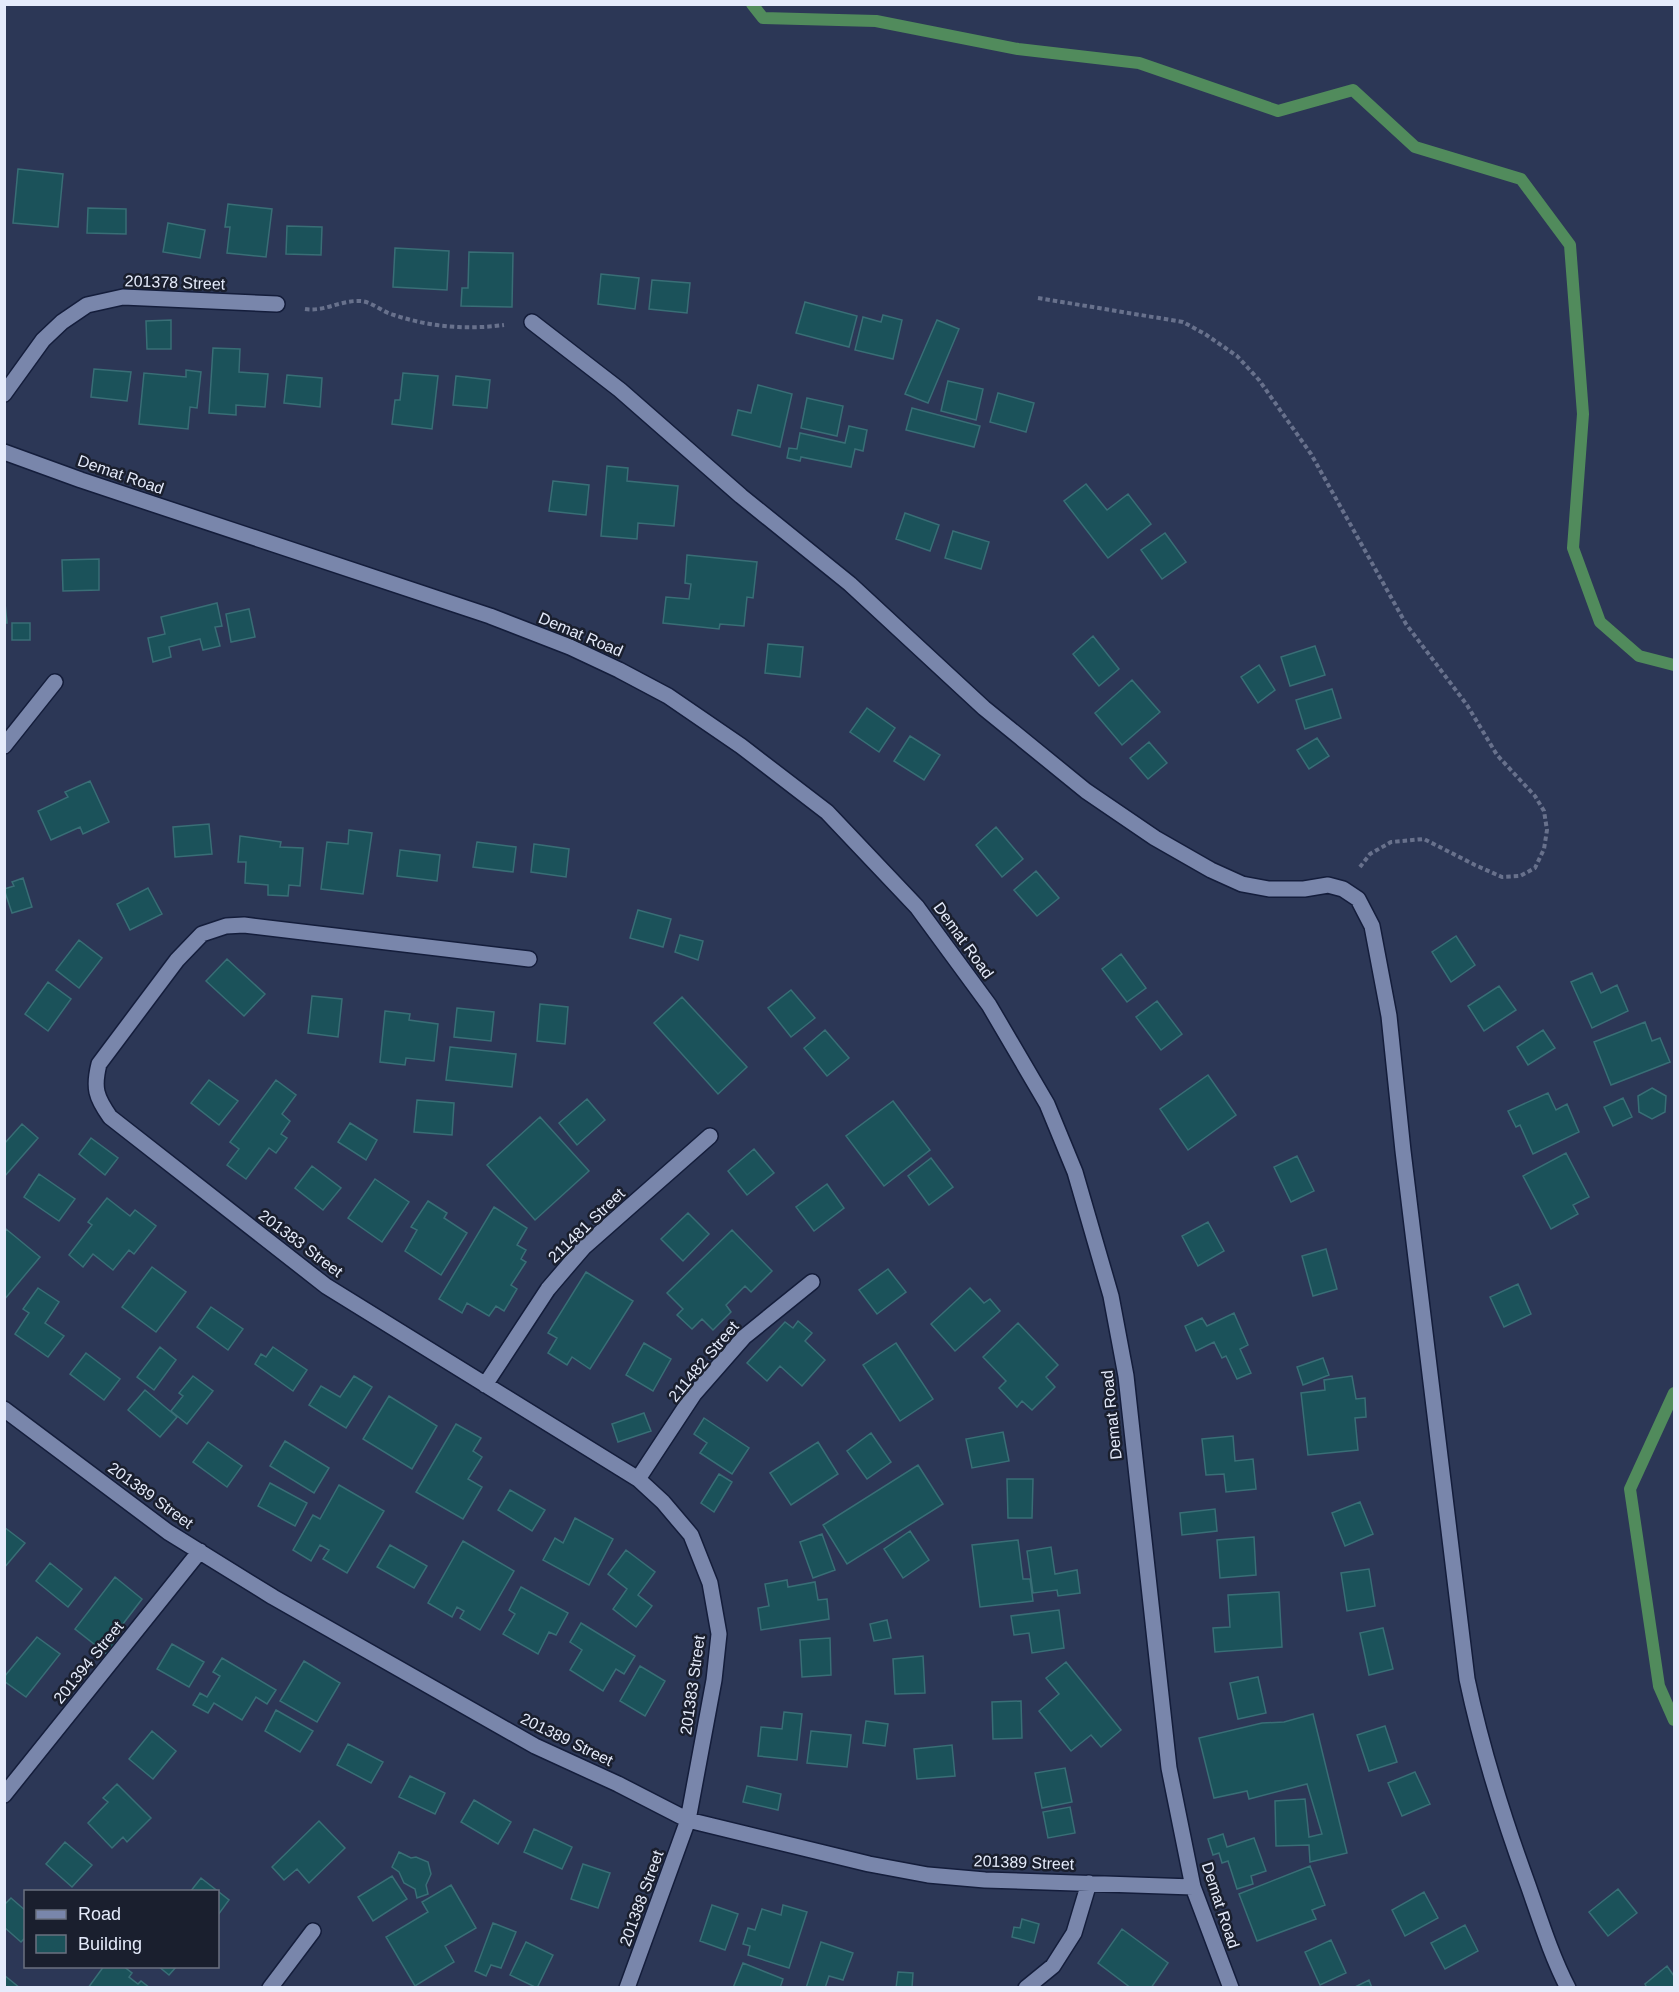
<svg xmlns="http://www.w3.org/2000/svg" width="1679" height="1992" font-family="Helvetica,sans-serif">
<rect width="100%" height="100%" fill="#2c3756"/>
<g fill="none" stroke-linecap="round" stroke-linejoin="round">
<path stroke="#518b5c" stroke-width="12" d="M752,4l11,14 113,3 142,28 121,14 139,48 75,-21 62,57 106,32 49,66 13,169 -10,134 27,74 39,34 35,9
M1674,1393l-44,96 29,197 15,34"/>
</g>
<path fill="#1b525a" stroke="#396e76" stroke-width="1.5" d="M18,169l45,5 -5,53 -45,-4z
M228,204l44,5 -6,48 -39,-4 3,-26h-5z
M88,208l38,1v25l-39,-1z
M168,223l37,7 -5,28 -37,-6z
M287,226l35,1 -1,28 -35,-1z
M395,248l54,3 -2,39 -54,-3z
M469,252l44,1 -1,54 -51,-1 1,-18h6z
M601,274l38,4 -4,31 -37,-5z
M652,280l38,3 -3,30 -38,-4z
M805,302l52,14 -8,31 -53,-14z
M883,315l19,5 -9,39 -38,-9 8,-33 18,5z
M171,320v29h-24l-1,-28z
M937,320l22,9 -31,74 -23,-9z
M213,348l27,1 -1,23 29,2 -3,33 -29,-2v10l-27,-2z
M94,369l37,3 -4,29 -36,-4z
M186,370l15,2 -4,36 -7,-1 -2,22 -49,-5 5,-51 42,4z
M403,373l35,3 -6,53 -40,-5 3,-24h5z
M287,375l35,3 -2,29 -36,-4z
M456,376l34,4 -3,28 -34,-3z
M948,381l35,8 -7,31 -35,-9z
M758,385l34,9 -12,53 -48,-12 6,-25 13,3z
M998,393l36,10 -8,29 -36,-10z
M807,398l36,8 -6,30 -36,-8z
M912,408l68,18 -6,21 -68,-17z
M849,426l18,4 -4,21 -8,-2 -4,18 -50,-10 -1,4 -13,-3 2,-10 8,1 3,-16 45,10z
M607,466l21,2 -1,13 51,5 -4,40 -36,-3 -1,16 -36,-3z
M553,481l36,4 -3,30 -37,-4z
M1086,484l21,26 21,-16 23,30 -43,34 -44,-57z
M905,513l34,12 -9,26 -34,-12z
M953,531l36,11 -8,27 -36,-11z
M1165,533l21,29 -24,17 -21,-29z
M687,555l70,7 -4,36 -6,-1 -3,29 -24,-2 -1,5 -56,-6 3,-26 23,2 2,-15 -6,-1z
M99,559v31l-36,1 -1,-31z
M4,593l3,30h-3z
M217,603l5,23 -7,1 5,19 -17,4 -3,-11 -31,8 2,10 -18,5 -5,-24 17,-4 -4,-17z
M249,609l6,28 -24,5 -5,-28z
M12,623h18v17h-18z
M1093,636l26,33 -20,17 -26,-32z
M768,644l35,3 -3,30 -35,-4z
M1315,646l10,29 -35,11 -9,-29z
M1259,665l16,25 -17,13 -17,-26z
M1132,680l28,32 -38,33 -27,-32z
M1332,689l9,29 -36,11 -9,-29z
M867,708l28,20 -16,24 -29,-20z
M910,736l30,19 -16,25 -30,-19z
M1317,738l12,18 -20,13 -12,-19z
M1149,742l18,21 -19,16 -18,-21z
M90,781l19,41 -26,12 -3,-7 -29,13 -13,-29 30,-14 -3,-5z
M209,824l3,30 -37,3 -2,-30z
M996,827l27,32 -21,18 -26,-32z
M349,830l23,3 -9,61 -42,-5 6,-47 21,2z
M240,836l41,6 -1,5 23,1 -3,38 -11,-1 -1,11 -20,-1v-10l-23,-2 1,-21h-8z
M477,842l39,5 -3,25 -40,-5z
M534,844l35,5 -3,28 -35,-5z
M400,850l40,5 -3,26 -40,-5z
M1036,871l23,27 -22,18 -23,-26z
M23,878l9,29 -20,6 -8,-24 10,-3 -2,-4z
M148,888l14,26 -32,16 -13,-26z
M638,910l33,9 -8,28 -33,-9z
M680,935l23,6 -5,19 -23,-8z
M1456,936l19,29 -24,17 -19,-30z
M79,940l23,18 -23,30 -23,-18z
M1121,954l25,34 -19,14 -25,-33z
M227,959l38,35 -21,22 -38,-35z
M1592,973l9,20 16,-8 11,26 -36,17 -21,-46z
M48,982l23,17 -23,32 -23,-17z
M1499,986l17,24 -32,21 -16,-25z
M791,990l24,28 -24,19 -23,-29z
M312,996l30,3 -4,38 -30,-4z
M682,997l65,70 -29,27 -64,-71z
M1157,1001l25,33 -21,16 -25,-33z
M540,1004l28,3 -3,37 -28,-3z
M457,1008l37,4 -3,29 -37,-4z
M385,1011l25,3 -1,6 29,4 -4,37 -28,-3 -1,7 -25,-3z
M1645,1022l7,19 8,-3 10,24 -59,23 -17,-43z
M825,1030l24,28 -22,18 -23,-28z
M1543,1030l12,18 -27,17 -11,-18z
M450,1047l66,7 -4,33 -66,-7z
M1208,1075l28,40 -48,35 -28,-41z
M209,1080l29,21 -19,24 -28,-22z
M276,1080l20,15 -14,19 8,7 -9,13 6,4 -11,15 -7,-5 -23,31 -19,-14 12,-16 -9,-7z
M1652,1088l14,8 -1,16 -13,7 -13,-7 -1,-16z
M1548,1093l8,17 11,-6 12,28 -46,22 -13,-29 -4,2 -8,-16z
M1623,1098l9,19 -19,9 -9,-19z
M587,1099l18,21 -28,25 -18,-22z
M417,1100l37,3 -2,32 -38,-3z
M893,1101l37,49 -46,36 -38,-50z
M540,1117l49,54 -54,49 -48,-55z
M350,1123l27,17 -11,20 -28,-18z
M22,1124l16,14 -34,39v-33z
M91,1138l27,20 -13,17 -26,-21z
M754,1149l20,24 -27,22 -19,-24z
M1566,1153l23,44 -16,8 5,9 -27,15 -28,-53z
M1297,1156l17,35 -23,11 -17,-35z
M931,1158l22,29 -24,18 -21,-29z
M312,1166l29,22 -18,22 -28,-22z
M39,1174l36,25 -16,22 -35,-24z
M375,1179l34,23 -27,40 -34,-24z
M827,1184l17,24 -30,23 -18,-24z
M107,1198l23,18 5,-6 21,16 -22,28 -5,-4 -16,20 -20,-16 -10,13 -14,-12 23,-30 -4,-3z
M428,1201l19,12 -3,5 23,15 -26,42 -36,-24 12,-21 -6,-3z
M494,1207l33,21 -10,17 9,5 -5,9 5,3 -15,23 6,4 -13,22 -8,-5 -7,10 -22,-13 -5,10 -23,-14z
M688,1213l21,21 -26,27 -22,-22z
M1208,1222l16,29 -26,15 -16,-30z
M6,1229l34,28 -36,43v-68z
M732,1230l40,41 -21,21 -6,-6 -19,19 5,7 -18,18 -11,-11 -10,10 -15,-14 6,-6 -16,-16z
M1326,1249l11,40 -24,7 -11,-40z
M152,1267l34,25 -30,40 -34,-25z
M888,1269l18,23 -29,22 -18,-24z
M586,1272l47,29 -43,68 -18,-12 -5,8 -19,-12 9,-15 -9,-5z
M1518,1284l13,30 -27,13 -14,-30z
M38,1288l21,14 -14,21 19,13 -16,21 -33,-23 14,-21 -6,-4z
M970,1288l14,15 6,-4 10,12 -45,40 -24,-27z
M211,1307l32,22 -15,21 -31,-23z
M1234,1313l14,32 -8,4 11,24 -14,6 -11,-23 -4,2 -8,-16 -18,9 -11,-25 17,-8 5,8z
M798,1321l14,12 -7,8 20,19 -23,26 -22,-20 -13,15 -20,-18 38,-41 8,6z
M1018,1323l40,42 -12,12 9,10 -23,23 -10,-9 -5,6 -18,-19 7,-7 -23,-24z
M644,1343l27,16 -18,32 -27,-16z
M896,1343l37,56 -33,22 -37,-56z
M160,1347l16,13 -22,30 -17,-13z
M273,1347l34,23 -14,21 -38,-27 6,-10 5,3z
M86,1353l34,26 -16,21 -34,-26z
M1323,1358l6,17 -26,10 -6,-18z
M193,1376l20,15 -26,33 -16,-13 12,-15 -4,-3z
M354,1376l18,11 -26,41 -37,-23 12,-19 19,11z
M1352,1376l4,23 9,-1 1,19 -11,1 3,32 -50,5 -7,-62 24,-3 -1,-10z
M145,1390l32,27 -17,20 -32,-27z
M389,1396l48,30 -25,43 -49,-30z
M644,1413l7,18 -33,11 -6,-18z
M704,1418l45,30 -17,26 -32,-21 7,-10 -13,-9z
M456,1424l25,14 -8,13 9,6 -14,22 14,8 -19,32 -47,-27z
M1003,1432l6,29 -37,7 -6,-29z
M871,1433l20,29 -24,17 -20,-28z
M1233,1436l2,25 18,-2 3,30 -30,3 -2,-18 -18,1 -4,-36z
M285,1441l44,27 -15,25 -44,-27z
M208,1442l34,24 -15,21 -34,-25z
M818,1442l20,32 -47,31 -21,-32z
M918,1465l25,39 -96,60 -24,-39z
M719,1474l13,8 -18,30 -13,-9z
M1007,1479h26l-1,39h-24z
M270,1483l37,20 -12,23 -37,-20z
M339,1485l45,26 -37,62 -24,-14 6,-9 -9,-5 -9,16 -18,-11 20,-35 7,4z
M510,1490l35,20 -13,21 -34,-21z
M1360,1502l13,32 -28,12 -13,-33z
M1215,1509l2,22 -35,4 -2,-22z
M575,1518l38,21 -24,46 -46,-25 12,-22 8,5z
M4,1527l21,16 -21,25z
M910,1531l19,29 -26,18 -19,-29z
M822,1534l13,36 -22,8 -13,-36z
M1254,1537l2,38 -36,3 -3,-38z
M1018,1540l5,39h7l3,22 -53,6 -8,-62z
M463,1541l51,30 -34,59 -20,-12 4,-7 -7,-4 -5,10 -24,-14z
M390,1545l37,21 -13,22 -37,-21z
M1051,1547l4,27 22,-4 3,23 -22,3 -1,-6 -24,3 -6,-42z
M626,1550l29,22 -17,23 14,11 -16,21 -23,-18 14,-20 -19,-15z
M50,1563l32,26 -14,18 -32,-26z
M1369,1569l6,37 -28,5 -6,-38z
M115,1577l27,22 -29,38 6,5 -11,13 -33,-26z
M787,1580l1,7 27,-5 3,18 9,-1 2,20 -68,11 -3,-22 11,-2 -4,-22z
M521,1587l47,26 -12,22 -7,-3 -11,22 -35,-20 12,-20 -6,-4z
M1279,1592l3,55 -67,5 -2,-24 17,-1 -2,-32z
M1059,1610l5,38 -32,5 -3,-20 -15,2 -3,-19z
M887,1620l4,18 -17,3 -4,-17z
M581,1623l54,33 -11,18 -8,-5 -13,22 -33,-21 12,-20 -12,-8z
M1383,1628l10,41 -24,6 -9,-42z
M37,1637l23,17 -34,43 -22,-16v-4z
M830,1638l1,37 -29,2 -2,-37z
M172,1644l32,18 -15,25 -32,-18z
M923,1656l2,37 -30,1 -2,-35z
M222,1658l54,32 -9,14 -11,-7 -14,23 -28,-17 -6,10 -15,-8 7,-12 7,4 13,-21 -7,-4z
M304,1661l36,22 -23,39 -37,-21z
M1066,1662l55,68 -20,17 -10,-12 -20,16 -32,-40 20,-17 -13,-16z
M640,1666l25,15 -20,35 -25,-15z
M1258,1677l8,36 -28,6 -8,-36z
M1021,1701l1,37 -29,1 -1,-37z
M276,1710l37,21 -13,21 -35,-21z
M784,1712l18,2 -5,46 -39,-4 3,-29 21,2z
M1313,1714l34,139 -37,9 -1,-17 -33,1 -1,-45 30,-2 4,38 13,-3 -15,-50 -58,15 -2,-8 -33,7 -15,-60 63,-15 22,-1z
M866,1721l22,3 -3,22 -22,-3z
M1385,1726l12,36 -28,9 -12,-36z
M152,1731l24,20 -23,28 -24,-20z
M811,1731l40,4 -4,32 -40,-4z
M348,1744l35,18 -12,21 -34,-18z
M952,1745l3,31 -38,3 -3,-30z
M1065,1768l7,34 -30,6 -7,-35z
M1415,1772l15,32 -28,12 -14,-33z
M410,1776l35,17 -10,21 -36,-17z
M117,1784l34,34 -24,24 -4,-5 -11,11 -24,-25 20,-21 -5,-4z
M747,1786l34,8 -3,16 -35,-8z
M474,1800l37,22 -13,22 -37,-22z
M1070,1807l5,26 -27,5 -5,-26z
M319,1821l26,27 -36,35 -12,-14 -13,11 -12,-13z
M534,1829l38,18 -10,22 -38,-17z
M1223,1834l4,13 27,-9 12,33 -15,5 2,8 -16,5 -9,-28 -6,2 -3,-10 -6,2 -5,-16z
M65,1842l27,23 -20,22 -26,-23z
M399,1852l12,6 5,-1 12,5 3,12 -5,11 2,9 -11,4 -2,-9 -11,-6 -5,-11 -7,-5z
M583,1864l27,9 -12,35 -27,-9z
M1310,1866l15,39 -13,5 4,9 -59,22 -18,-47z
M392,1876l15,23 -34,22 -15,-24z
M201,1878l28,22 -11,15v-23h-28z
M451,1885l25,43 -31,18 9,16 -39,24 -29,-49 42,-25 -6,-10z
M1618,1889l19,24 -29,23 -19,-24z
M1424,1892l14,26 -33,18 -13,-26z
M11,1898l15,13v26l-5,5 -17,-15v-22z
M712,1905l26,9 -13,36 -25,-9z
M783,1905l24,7 -18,56 -41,-13 2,-9 -7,-2 5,-16 7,2 7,-21 19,6z
M1022,1919l17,5 -5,19 -22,-6 2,-10 6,1z
M493,1923l23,9 -15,36 -10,-3 -5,11 -11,-5z
M1465,1925l13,26 -33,18 -14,-26z
M1122,1929l46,34 -17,25h-20l-33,-25z
M1331,1940l15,33 -26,12 -15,-33z
M526,1942l27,13 -16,33 -27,-13z
M821,1942l32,11 -10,27 -14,-4 -4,12h-19z
M743,1963l40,16 -3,9h-47z
M104,1966h19l9,7 -3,4 9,7 3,-3 9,7h-62z
M158,1966h19l-8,9z
M1667,1966l7,10v12h-27l-2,-4z
M898,1972l15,1 -1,15h-16z
M4,1975l16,13h-16z
M1369,1980l3,8h-19z"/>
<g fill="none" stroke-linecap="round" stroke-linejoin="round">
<g stroke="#141d3b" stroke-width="18">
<path id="minor" d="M532,322l88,68 121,106 109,88 134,124 102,83 69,47 56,32 31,14 27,5h35l24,-4 15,4 15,10 14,27 17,90 14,135 64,528c15,71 36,138 61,206 12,34 23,70 40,103
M4,394l39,-54 19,-18 25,-17 36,-8 154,7
M4,452l77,28 409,136 80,31 49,23 49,26 73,50 86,66 90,95 72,98 58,99 28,68 36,124 15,80 43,392 24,119 38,101
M4,746l51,-64
M529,959l-285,-34 -18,1 -24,8 -25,26 -78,104c-6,24 -3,33 11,53l216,169 312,193 25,23 28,33 19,48 9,51 -5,46 -26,140 -61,168
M485,1385l63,-96 36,-42 126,-111
M4,1409l164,123 105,65 262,149 83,38 70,36 181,44 59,11 57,5 208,7
M638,1479l56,-85 50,-57 68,-55
M4,1795l196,-244
M270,1988l43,-57
M1026,1988l27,-22 21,-33 15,-50"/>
</g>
<path stroke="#68718c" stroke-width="4" stroke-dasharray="4.5 3" stroke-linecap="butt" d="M1038,298l145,24 22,12 32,22 22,24 52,74 95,170 61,81 30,50 38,41 9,15 3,19 -3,19 -9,19 -15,8 -18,1 -27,-12 -51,-26 -33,3 -21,12 -10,13
M305,309c19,3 36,-9 55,-8 11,0 22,11 34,14 36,12 73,15 110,10"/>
<use href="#minor" stroke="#7986ab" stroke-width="15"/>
</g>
<g text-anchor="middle" stroke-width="5" stroke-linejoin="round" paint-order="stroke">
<g font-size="16" fill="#e5ebfb" stroke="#1a1f2e">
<text transform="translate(175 282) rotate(2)" y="6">201378 Street</text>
<text transform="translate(121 474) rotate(19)" y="6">Demat Road</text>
<text transform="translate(581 634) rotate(23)" y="6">Demat Road</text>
<text transform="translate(964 940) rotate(54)" y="6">Demat Road</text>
<text transform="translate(586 1225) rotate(-44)" y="6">211481 Street</text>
<text transform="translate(301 1243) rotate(37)" y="6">201383 Street</text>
<text transform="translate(703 1361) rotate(-50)" y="6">211482 Street</text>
<text transform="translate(1111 1415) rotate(-96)" y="6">Demat Road</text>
<text transform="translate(151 1495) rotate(36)" y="6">201389 Street</text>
<text transform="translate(88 1662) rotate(-51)" y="6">201394 Street</text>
<text transform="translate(692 1685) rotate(-82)" y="6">201383 Street</text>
<text transform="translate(567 1739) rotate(26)" y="6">201389 Street</text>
<text transform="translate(1024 1862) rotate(2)" y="6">201389 Street</text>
<text transform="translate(641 1898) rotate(-70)" y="6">201388 Street</text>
<text transform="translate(1221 1905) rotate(72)" y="6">Demat Road</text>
</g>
</g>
<rect width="1679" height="1992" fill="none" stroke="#e5ebfb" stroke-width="12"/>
<rect x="24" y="1890" width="195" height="78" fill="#1a1f2e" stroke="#6b7180" stroke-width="1.5"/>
<rect x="36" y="1910" width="30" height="9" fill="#7986ab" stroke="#6b7180" stroke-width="1.5"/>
<text x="78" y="1920" font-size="18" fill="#e5ebfb">Road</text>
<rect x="36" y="1935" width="30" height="18" fill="#1b525a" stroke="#6b7180" stroke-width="1.5"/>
<text x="78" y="1950" font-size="18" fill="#e5ebfb">Building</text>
</svg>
